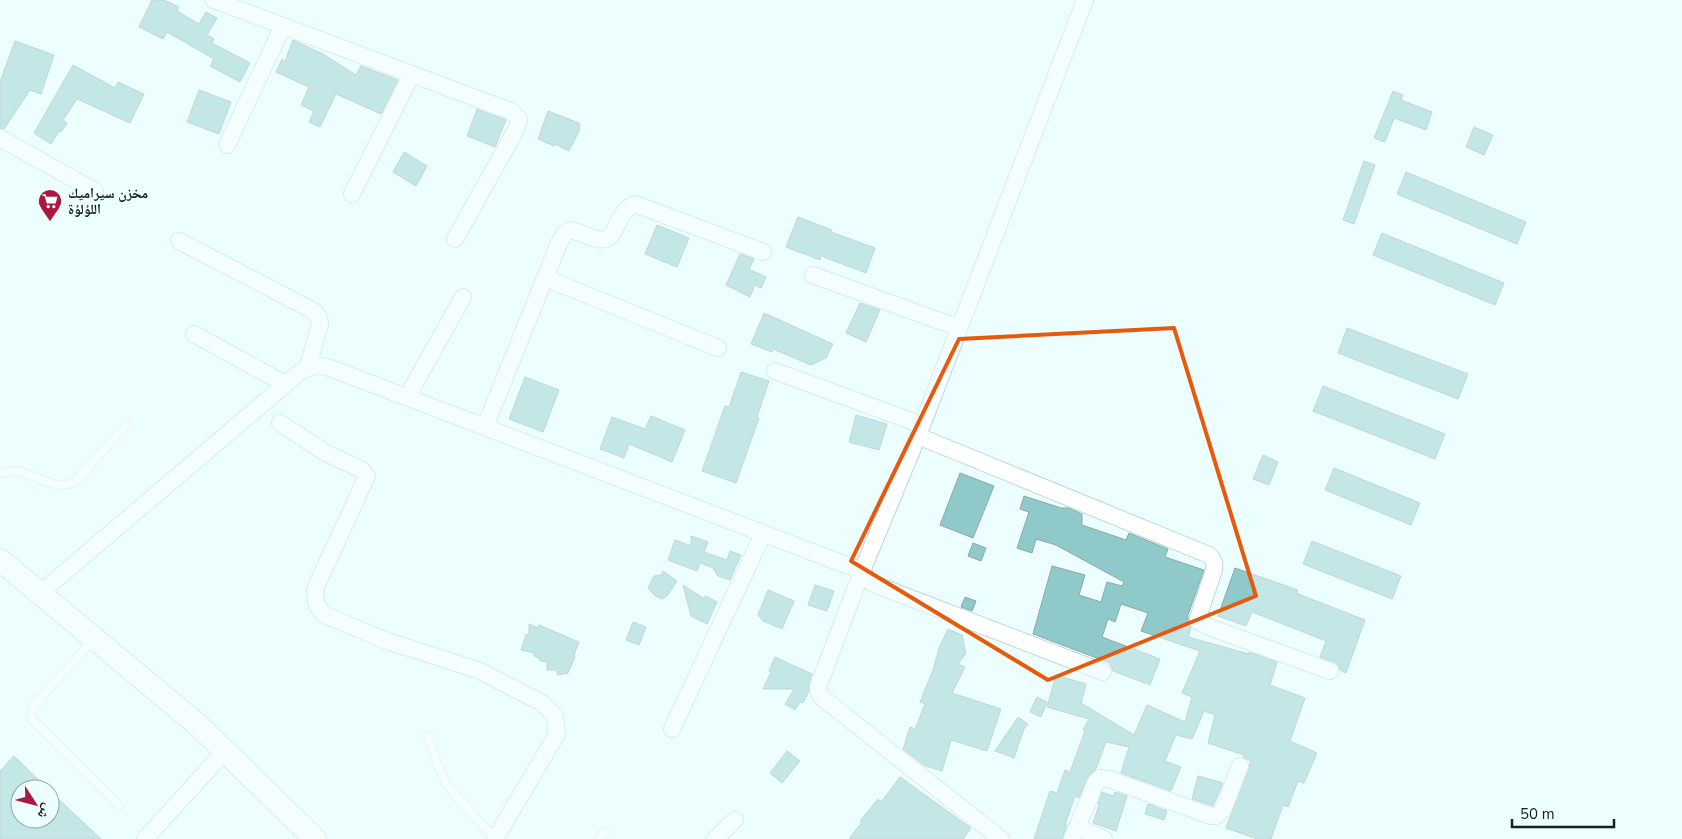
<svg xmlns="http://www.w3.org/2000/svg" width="1682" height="839" font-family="'Nunito Sans','Noto Naskh Arabic',sans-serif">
<rect width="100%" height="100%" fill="#edfefe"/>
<path fill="#90c9c9" stroke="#8da8a8" d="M152,0h12l15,7 -2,4 22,13 7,-12 11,6 -10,17 7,4 -2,4 38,20 -10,19 -30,-16 4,-7 -47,-27 -4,7 -24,-12z
M293,40l30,14 33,21 5,-9 37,14 -17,34 -45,-20 -16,33 -11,-5 5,-11 -13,-6 8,-18 -33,-15 6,-13 3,2z
M15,41l39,14 -13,39 -11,-4 -26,39 -4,-1v-46z
M73,65l42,23 3,-6 26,12 -14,29 -53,-24 -14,21 4,3 -6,9 -2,-1 -8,13 -17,-11z
M199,90l32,12 -12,32 -32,-12z
M1393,91l10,4 -2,5 31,12 -6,18 -32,-12 -9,24 -11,-4z
M477,109l29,11 -11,27 -28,-11z
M548,111l31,12 1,6 -11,22 -14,-7 -1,2 -16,-7z
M1474,127l19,8 -9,20 -18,-8z
M404,152l23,14 -11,20 -23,-14z
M1364,161l11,4 -21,59 -11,-4z
M1406,172l120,50 -9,22 -120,-50z
M798,217l34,13 -1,2 44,16 -9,25 -45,-17 -1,4 -34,-13z
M657,225l32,13 -12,29 -32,-13z
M1382,233l122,50 -9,22 -122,-50z
M740,254l14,5 -5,10 17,8 -5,11 -6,-3 -5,12 -24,-12z
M860,303l20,7 -14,32 -20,-9z
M764,313l69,31 -7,14 -15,7 -38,-16 -1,3 -21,-8z
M1347,328l121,46 -10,25 -120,-46z
M741,372l28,9 -12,36 2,1 -23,65 -34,-12 23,-65 4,1z
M525,377l34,13 -16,42 -34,-13z
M1323,386l122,48 -10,25 -122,-48z
M856,415l31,9 -8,26 -30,-8z
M651,416l34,14 -13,32 -43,-18 -5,14 -24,-9 12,-32 33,12z
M1263,455l15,7 -9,23 -16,-6z
M1334,468l86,35 -9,22 -86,-35z
M960,473l34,13 -21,52 -33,-13z
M1024,496l37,12h8l13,6v11l44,15 3,-7 39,16 -3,8 39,13 -16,45v7l3,6 -3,9 61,17v-2l28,10 -7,23 35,13 -15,43 27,12 -13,30 -6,-2 -10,26 -5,-2 -12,34h-14l-31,-11 25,-67 -8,-4 1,-2 -36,-12 7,-28 -11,-4 -12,28 -16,-4 -11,26 16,6 -10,24 -50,-18 8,-26 -23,-5 -10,27 -9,9 -8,20 -4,-2 -10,29h2l-5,14h-28l16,-48 7,2 8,-23 5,2 15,-41 -2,-1 6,-11 -42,-12 9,-32 30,9 -5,19 53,32 13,-30 38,17 7,-25 -10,-4 18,-42 -59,-20 7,-18 -27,-9 -6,18 -7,-3 -6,18 58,22 -10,26 -37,-14 -3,-8 -77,-29 19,-68 33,9 -6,20 22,7 6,-20 15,4 2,-4 -68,-37 -20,-6 -4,14 -15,-5 12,-36 -9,-3z
M691,536l17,6 -4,10 23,8 3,-9 11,4 -11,25 -12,-4 -5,-8 -13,-5 -3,8 -29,-11 7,-20 16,6z
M1312,541l89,35 -9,23 -89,-35z
M973,543l13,5 -5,13 -13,-5z
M1235,568l63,22 -2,3 69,27 -19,53 -6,-3 -2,-5 -4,-3 -14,-5 6,-16 -74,-29 -6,14 -28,-10z
M663,571l14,10 -10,15 -5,3 -7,-3 -7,-8 6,-12 8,-1z
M683,585l20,13 3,-2 11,6 -10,22 -16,-8z
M815,585l19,6 -7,20 -19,-6z
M768,590l26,11 -12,28 -19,-8 -5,-6z
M965,597l11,4 -4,10 -11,-4z
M633,622l13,5 -7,18 -13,-5z
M529,624l9,4 1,-3 40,17 -5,13 1,2 -7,16 -10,2 -2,-5h-9v-8l-7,-1 -1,-3 -5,-2v-3l-13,-3 5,-15 3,-1z
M948,629l14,6 4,18 -8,11 7,3 -13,26 49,16 -14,42 -36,-11 -9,31 -17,-5 -22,-17 7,-22 5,2 10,-25 -5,-2 13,-32 6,-22z
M775,657l37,17 -3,9v8l-6,12 -3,-1 -5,8 -10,-6 9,-15h-31l8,-17 -2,-1z
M1037,697l10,5 -6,15 -11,-5z
M1018,717l10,7 -4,5 -10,29 -19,-7z
M787,751l13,10 -18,22 -12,-10z
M14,756l34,33h-28v30h30v-28l51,48h-101v-68z
M1198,776l25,7 -10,23 -21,-7z
M900,777l71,51 -8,11h-114l13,-17 -2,-1 18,-22 3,3z
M1102,792l11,4 2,-4 12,4 -11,35 -23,-8 6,-18 -1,-1z
M1148,804l19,7 -3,9 -19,-6z"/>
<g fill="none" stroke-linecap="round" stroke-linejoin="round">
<g stroke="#bcd8d8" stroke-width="9">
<path id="service" d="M0,473c5,0 11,-2 16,-2 19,3 41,21 59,11l52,-58
M93,640l-55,61 -6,8 -1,9 88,87
M428,736l8,24 10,24 49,55
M599,839l6,-8"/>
</g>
<g stroke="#bcd8d8" stroke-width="18">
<path id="minor" d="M214,0l280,105 17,6 8,8 -2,9 -62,111
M0,138l95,53
M227,145l56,-119
M352,194l60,-120
M179,241l131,68c6,4 10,7 10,15l-12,43
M813,275l146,53
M545,278l173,70
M194,334l91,50
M775,371l147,54
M407,397l56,-100
M280,423l46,30 36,17 5,6 -52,113c0,12 1,18 10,26l62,26 91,29 64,33 13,13 2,18 -62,105
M485,427l74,-184 5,-9 6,-4c10,1 25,12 35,9 12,-2 12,-28 30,-35l128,48
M918,436l291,119c5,5 6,8 5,15l-16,48v3l11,6 121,44
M39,594l261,-222c11,-7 18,-7 30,-4l532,203 7,10 5,3 229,88
M672,729l91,-195
M1077,827l27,12
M145,839l80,-88
M715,839l20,-19
M1001,839l-181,-143 -2,-9 44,-116 56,-135 167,-436
M1072,839l24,-57 4,-4 12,2 99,36h5l7,-6 17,-44"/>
</g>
<g stroke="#bcd8d8" stroke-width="24">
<path id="secondary" d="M0,560l198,165 117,114"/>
</g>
<use href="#service" stroke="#fff" stroke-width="8"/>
<use href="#minor" stroke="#fff" stroke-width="16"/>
<use href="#secondary" stroke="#fff" stroke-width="22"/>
</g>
<path d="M0 0H1682V839H0ZM1174,328l82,268 -208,84 -197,-119 108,-222z" fill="#edfefe" fill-opacity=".55" fill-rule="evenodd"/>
<path fill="none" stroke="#e8590c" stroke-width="4" stroke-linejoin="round" d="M1174,328l82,268 -208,84 -197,-119 108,-222z"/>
<defs>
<g id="supermarket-pin" transform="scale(1.25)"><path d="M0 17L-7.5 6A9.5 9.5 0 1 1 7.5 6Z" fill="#ac1841" stroke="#edfefe"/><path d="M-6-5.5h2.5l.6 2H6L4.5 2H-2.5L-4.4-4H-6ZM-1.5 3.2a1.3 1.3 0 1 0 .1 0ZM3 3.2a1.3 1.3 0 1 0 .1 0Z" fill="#fff"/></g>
</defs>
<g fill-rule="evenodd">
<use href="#supermarket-pin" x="50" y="201"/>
</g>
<g text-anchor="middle" stroke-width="4" stroke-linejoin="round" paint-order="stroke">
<g font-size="14" font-weight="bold" fill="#172121" stroke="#edfefe" text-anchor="start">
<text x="68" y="198">مخزن سيراميك<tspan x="68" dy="16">اللؤلؤة</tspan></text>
</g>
</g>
<g transform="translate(35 804) rotate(126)"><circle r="24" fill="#edfefe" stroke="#97a6a6"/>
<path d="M0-4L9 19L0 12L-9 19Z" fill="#ac1841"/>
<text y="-8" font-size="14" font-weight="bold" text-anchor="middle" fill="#172121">ش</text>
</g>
<path d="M1512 819v8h102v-8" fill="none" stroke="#172121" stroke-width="2.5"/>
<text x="1520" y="819" font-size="15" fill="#172121" stroke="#edfefe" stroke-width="4" paint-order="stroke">50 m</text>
</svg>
